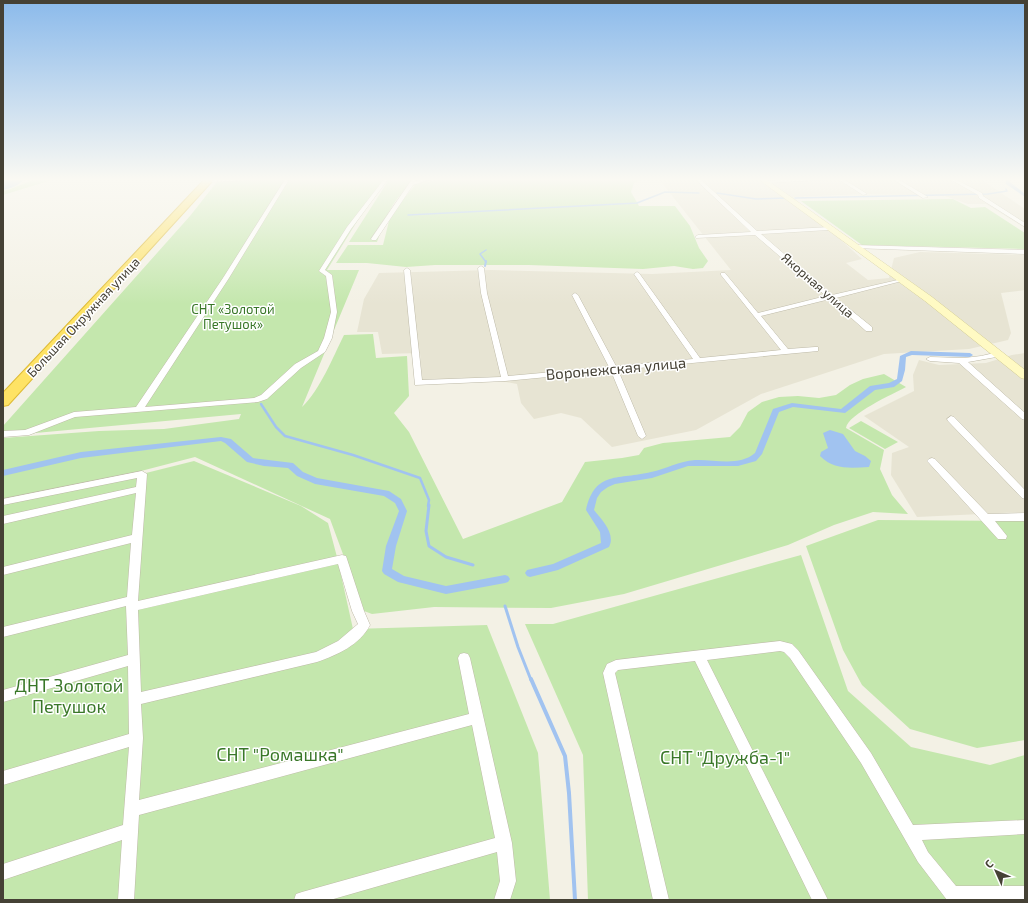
<svg xmlns="http://www.w3.org/2000/svg" width="1028" height="903" font-family="'Exo 2',sans-serif">
<rect width="100%" height="100%" fill="#f3f1e5"/>
<path fill="#e7e4d3" d="M658,178h321l46,31v19l-39,-24h-18l-23,-8 -80,-2 -72,3 69,62 -16,4 22,17 21,-2 5,-20 26,-6 105,3v35l-24,3 10,40 -3,7 -39,9 -85,5 -123,40 -65,36 -84,17 -31,-29 -20,-5 -27,6 -13,-16 -4,-19 -32,-6 -63,3 -2,-28 -38,1 -4,-22h-21l7,-33 15,-26 112,-3 161,4 79,-4z
M1025,353v159l-108,5 -26,-42 1,-22 17,-6 -45,-31 50,-25 -1,-16 6,-15 20,5 47,-2 26,-8z"/>
<path fill="#c4e7ad" d="M41,178h17l-55,17v-4c13,-3 24,-10 38,-13z
M220,178h164l-57,92h32l-57,137c18,-17 31,-50 42,-72l29,-1 3,24 31,-2 2,40 -15,17 15,19 54,107 99,-37 23,-40 37,-4 17,-3 5,-7 19,-5 67,-6 10,-10 8,-15 14,-10 17,-5 19,-1 21,2 17,-3 14,-10 13,-6 21,-5 22,13c-13,7 -58,27 -60,41l38,22 -4,19 12,26 16,19 -35,-2 -39,13 -46,20 -164,49 -73,14 -117,-1 -62,7 -8,-3 -34,-92 -135,-62 -54,14 -138,28v-61l96,-7 65,-2 75,-10 2,-5 -238,22v-10l187,-210z
M390,178h48l-17,6 22,-6h200l-9,5 -3,9 8,14h36l15,20 9,22 9,13 -5,7 -10,1 -19,-3 -31,3 -114,-4h-94l-29,2 -39,-4h-31l12,-18h35l6,-24 4,-9 22,-27c-21,6 -31,39 -38,57h-28z
M953,199l18,9 14,-1 40,26v16l-163,-4 -61,-44z
M861,421l37,21 -13,7 -36,-21z
M194,461l107,45 27,17 9,34 16,72 134,-4 51,128 12,147h-547v-399l139,-27z
M878,520l147,1v219l-48,8 -67,-19 -48,-44 -19,-35 -37,-104z
M801,555l47,136 63,56 79,18 35,-10v145h-437l-5,-145 -58,-131h28z"/>
<path fill="#a1c3f0" d="M3,178h34l-13,1c-5,7 -13,9 -21,11z
M830,430l13,4 12,17 10,5 6,5 -2,6c-19,1 -35,3 -49,-11l1,-4 7,-4 -5,-15z"/>
<g fill="none" stroke-linecap="round" stroke-linejoin="round">
<path stroke="#a1c3f0" stroke-width="1.5" d="M717,193l39,6 30,-1
M795,198l193,-4 19,-3 -1,-2
M408,215l229,-12 28,-11 34,1
M486,262l-6,-8 6,-4"/>
<path stroke="#a1c3f0" stroke-width="2" d="M485,266l1,-5"/>
<path stroke="#a1c3f0" stroke-width="2.5" d="M261,404l15,23 9,9 68,19 67,23 9,22 -1,6"/>
<path stroke="#a1c3f0" stroke-width="3" d="M429,505l-3,26 3,15 17,11 27,8
M505,606l13,41 13,33"/>
<path stroke="#a1c3f0" stroke-width="4" d="M531,679l34,77 4,37 6,107"/>
<path fill="#a1c3f0" fill-rule="evenodd" d="M1005,178h4l1,4 15,12v3l-19,-13z
M911,351l59,2 3,2 -3,2 -58,-2 -6,2 -1,13 -3,11 -8,6 -19,3 -30,23 -52,-6 -14,5 -17,42 -6,7 -18,5h-50l-36,12 -37,6 -7,3 -7,5 -4,6 -3,12c8,10 22,24 15,37l-51,23 -28,7 -3,-1 -2,-3 2,-3 26,-6 48,-21 -1,-11 -14,-22c9,-40 33,-30 65,-38 15,-3 28,-11 44,-12 19,-1 44,7 60,-7l18,-44 19,-6 49,6 29,-23 19,-3 8,-4 3,-23z
M221,437l10,2 22,19 40,5 10,9 14,6 72,13 12,8 6,12 -11,35 -4,23 12,7 42,10 59,-11 3,1 2,3 -2,3 -3,1 -59,11 -48,-12 -14,-8 -2,-3 4,-25 13,-35 -4,-8 -11,-7 -69,-12 -18,-8 -9,-8 -24,-2 -17,-4 -22,-19 -4,-2 -140,17 -78,18v-6l78,-18z"/>
<g stroke="#bebaa8" stroke-width="1">
<path id="street" d="M249,178h34l-2,1 -73,3 -2,-1 2,-1z
M286,178h4l-61,100 -84,129 109,-9 7,-3 34,-31 23,-13 6,-13 7,-26 -5,-36 -7,-5 28,-44 38,-49h4l-38,51 -26,41 7,5 5,37 -5,26 -7,14 -24,16 -34,31 -9,3 -183,15 -46,18 -26,2v-6l22,-1 49,-18 62,-5 87,-129z
M413,178h4l-2,3 12,-3h7l-21,7 -37,55h-4l-1,-1z
M694,178h5l58,53 73,-4v2l-2,1 -67,4 71,61 70,-16v2l-66,17 36,29v4h-6l-36,-32 -69,17 27,33 27,-2h3v4l-200,19 28,66 -4,3 -4,-3 -27,-65 -106,10 -90,4 -11,-115 3,-2 3,2 12,110 79,-3 -20,-84 -3,-25 3,-2 3,2 3,25 21,83 101,-9 -37,-72 3,-2 3,2 38,71 77,-7 -59,-85 3,-2 2,1 61,85 81,-8 -60,-75v-2h4l33,40 68,-17 -71,-61 -59,3 -1,-1 3,-2 53,-3z
M815,178h27l25,16 -4,1 -25,-16 -73,4 -2,-1 2,-1z
M891,178h5l32,19 -5,1z
M948,178h5l29,15 1,3 42,27v4l-46,-29 -1,-3z
M855,245l170,5v4l-172,-6 -1,-1z
M999,352l4,2 -1,2 -34,6 57,51v7l-3,-1 -63,-56 -29,-2 -4,-2 4,-2 34,1 17,-2z
M951,416l3,1 71,73v9l-3,-1 -74,-77 -1,-2z
M932,458l3,1 53,55 37,-1v8h-30l12,15 -1,3h-8l-69,-76 -2,-2 2,-2z
M142,471l5,3 -9,127 204,-46 4,1 1,3 17,52 6,14c-10,20 -33,30 -53,37l-176,42 2,34 -4,62 330,-86 -11,-56 2,-4 4,-1 4,1 2,4 42,185 4,38 -6,19h-16l6,-19 -3,-29 -167,48h-36l2,-6 6,-2 193,-54 -23,-113 -333,90 -5,85h-16l4,-60 -119,40v-16l120,-39 6,-78 -126,38v-14l126,-37 -1,-68 -125,36v-12l125,-35 -2,-49 -123,31v-10l124,-30 4,-54 -128,32v-8l129,-32 4,-42 -133,31v-8l133,-29 1,-9 -134,27v-6zM338,564l14,47 6,13 -20,17 -22,11 -175,40 -3,-82z
M780,641l12,3 6,6 73,103 42,72 112,-5v14l-103,6 6,12 28,34h69v14h-78l-29,-38 -57,-99 -71,-105 -6,-6 -4,-1 -73,9 121,240h-16l-117,-239 -77,9 -3,3 54,227h-16l-50,-227 4,-9 9,-4z"/>
</g>
<g stroke="#d3cc95" stroke-width="1">
<path id="secondary" d="M757,178h7l168,119 93,73v9l-4,-1 -96,-77z"/>
</g>
<g stroke="#deba34" stroke-width="2">
<path id="highway" d="M206,178h9l-207,227 -5,1v-13z"/>
</g>
<use href="#street" fill="#fff" fill-rule="evenodd"/>
<use href="#secondary" fill="#fffac3" fill-rule="evenodd"/>
<use href="#highway" fill="#fee365" fill-rule="evenodd"/>
</g>
<linearGradient id="sky" x2="0" y2="1"><stop stop-color="#8bbaeb"/><stop offset="0.59" stop-color="#faf9f3"/><stop offset="1" stop-color="#faf9f3" stop-opacity="0"/></linearGradient>
<rect width="1028" height="304" fill="url(#sky)"/>
<g text-anchor="middle" stroke-width="3" stroke-linejoin="round" paint-order="stroke">
<g font-size="13" fill="#454135" stroke="#fff">
<text transform="translate(818 285) rotate(41)" y="5">Якорная улица</text>
<text transform="translate(83 317) rotate(-47)" y="5">Большая Окружная улица</text>
</g>
<g font-size="13" fill="#397728" stroke="#fff">
<text x="233" y="314">СНТ «Золотой<tspan x="233" dy="15">Петушок»</tspan></text>
</g>
<g font-size="15" fill="#454135" stroke="#fff">
<text transform="translate(616 369) rotate(-5)" y="5">Воронежская улица</text>
</g>
<g font-size="18" fill="#397728" stroke="#fff">
<text x="69" y="692">ДНТ Золотой<tspan x="69" dy="21">Петушок</tspan></text>
<text x="280" y="761">СНТ "Ромашка"</text>
<text x="725" y="764">СНТ "Дружба-1"</text>
</g>
</g>
<rect width="1028" height="903" fill="none" stroke="#454135" stroke-width="8"/>
<g transform="translate(996 871) rotate(315)" stroke="#ffffff" stroke-width="3" paint-order="stroke">
<path d="M0-3L7 15L0 10L-7 15Z" fill="#454135"/>
<text y="-6" font-size="11" font-weight="bold" text-anchor="middle" fill="#454135">С</text>
</g>
</svg>
